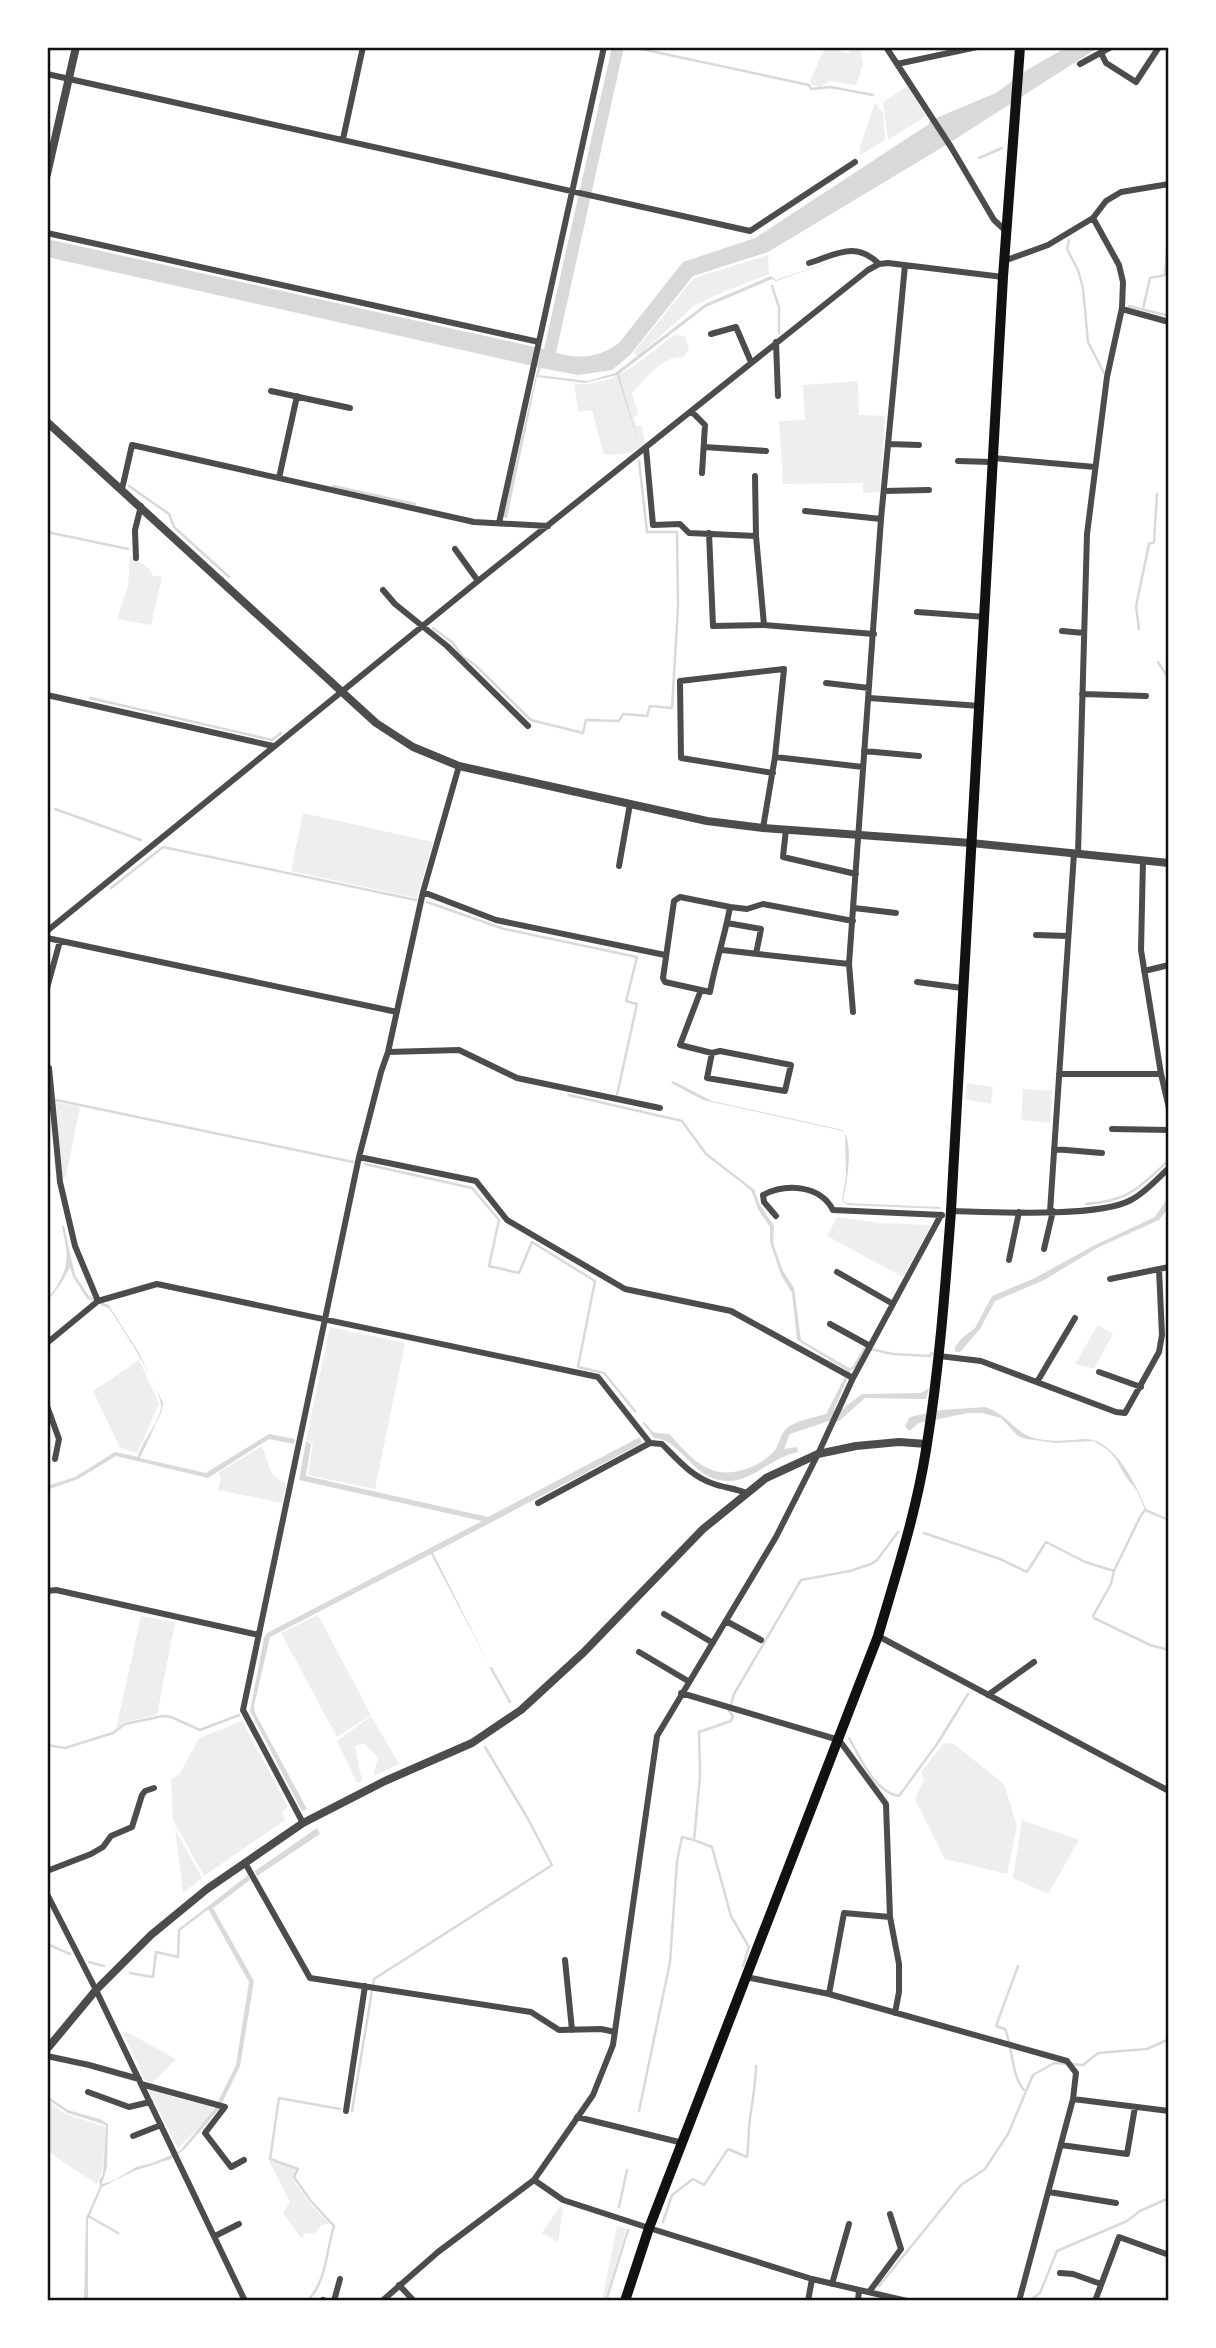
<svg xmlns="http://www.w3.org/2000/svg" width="1216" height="2348" font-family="'Sofia Sans Condensed',sans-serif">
<rect width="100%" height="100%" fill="#fff"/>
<path fill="#eee" d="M825,47h8l14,7 7,-7h6l3,18 -7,20 -27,-4 -9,6 -8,-2 -2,-4z
M908,86l18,30 -38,24 -5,-38z
M875,103l8,10 2,27 -26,16 1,-10z
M768,255l1,19 -46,18 -29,14 -57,51 -3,-5 60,-74z
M674,335l11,1 4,14 -6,7c-20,-2 -39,23 -51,36l6,21 -4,4 2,8h6l3,18 -15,9 -26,2 -12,-45 -14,2 -4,-29c38,7 72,-27 100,-48z
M858,381l1,34 26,1 -5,76 -17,1v-10l-80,1 -4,-63 26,-1 -2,-35z
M130,555l21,15 1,5 10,2 -11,48 -34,-6 11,-33z
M303,813l130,29 -16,56 -126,-27z
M967,1083l26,4 -2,17 -26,-5z
M1023,1089l29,2 -2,32 -29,-3z
M56,1102l24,5 -14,70h-4z
M837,1217l43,6 51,2 -28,52 -76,-41z
M1098,1325l15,9 -19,35 -19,-5z
M330,1327l75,16 -30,146 -67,-14 5,-32 -7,-3z
M139,1360l20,44 -22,49 -17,-5 -27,-57z
M262,1446l10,28 14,10 -4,19 -64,-13 3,-11 -3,-6z
M318,1615l53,100 -34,22 -56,-104z
M141,1616l34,6 -18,93 -32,7 -9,7z
M371,1716l28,48 -26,12 5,-18 -14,-15 -9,3 7,35 -5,2 -20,-42z
M242,1721l46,86 -6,5 3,8 -81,56 -31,-56 -2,-41 9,-5 19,-36z
M944,1743l10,1 50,40 13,42 -10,48 -62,-15 -30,-60 9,-19 -3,-8z
M1022,1820l57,20 -31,54 -35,-16z
M175,1829l27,49 -19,15z
M125,2031l51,28 -24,24 -7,-3 -21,-45z
M148,2089l66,19 -10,14 -26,26z
M47,2101l21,14 35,11 3,3 -4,44 -5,11 -50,-33z
M269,2161l9,1 18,8 -3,9 14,21 22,23 -8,3 -7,8 -8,-1 -5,5 -18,-25 7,-11z
M560,2206l3,1 -5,35 -16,-9z
M617,2226l9,3 -21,72h-3z"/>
<path fill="#d9d9d9" d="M612,47h12l-68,306c23,6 43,5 63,-10l64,-81 72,-24 174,-114v-3l67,-28 31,-23 40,-23h32l-153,98 -178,107 -75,24 -63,79 -18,15 -34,5 -37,-7 -3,7 50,6 27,-8 90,-69 66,-28 5,4 77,-26 -77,27 -4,-2 -66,28 -87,67 20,71 -22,-70 -32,8 -48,-6 -30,141 -4,-1 35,-150 -491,-110v-18l497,110z
M673,1081l39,20 131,29c11,14 4,53 0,70l3,3 94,4 1,2 -94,-4 -5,-4 4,-25 -1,-43 -2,-2 -140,-31 -32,-17z
M751,1190h3l6,15 14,21 -1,17 10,28 11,17 7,52 50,29 -17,41 6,1 22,-17 59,-1 8,-5 -3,11 -61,-1 -27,24 -9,-1 -39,13 -6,15 13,-2 1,5c-26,5 -43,28 -70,29 -36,0 -46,-42 -74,-43l-5,-6 20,2c22,23 38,46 74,36 13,-4 23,-10 32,-20 4,-6 5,-14 10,-20 10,-10 28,-12 41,-16l22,-43 -51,-31 -5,-47 -11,-18 -11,-33v-15l-12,-18z
M1169,1196v11l-10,13 -60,27 -55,33 -49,21 -15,28 -20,23h-5v-5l7,-9 13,-10 17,-32 43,-18 58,-32 62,-29z
M62,1226h2l11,49 15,23 -2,2 -15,-23 -3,-10 -8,15 -15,20c2,-8 9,-12 12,-20 12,-21 7,-33 3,-56z
M108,1304l31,49 24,50 -2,10 -21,45 66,15 63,-39 26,5 -1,5 -25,-5 -61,39 -92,-22 -38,23 -31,11v-4l28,-9 40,-25 23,5c4,-17 21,-33 23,-50 2,-18 -43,-85 -54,-102z
M985,1407c22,7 28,23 46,30 17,6 36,3 54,2 29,-1 52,47 61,70l23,10v2l-23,-9 -9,-21 -12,-15 -9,-17 -8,-9 -15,-9 -37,2 -30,-4 -8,-3 -17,-18 -19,-5h-14l-49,10 -10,8 -4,-5 5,-9 31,-7z
M640,1437l2,6 -209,110 58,115 -60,-114 -161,83 -16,69 1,7 52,96 -5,2 -52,-100 14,-73 3,-5 215,-112 -183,-41 7,-39 5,3 -5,32 182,41z
M317,1828l3,6 -63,42 -2,-5z
M248,1875l2,5 -37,28 41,73 -14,85 -21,43 -35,41 -13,9 -37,12 -32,16 -14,33v81h-4l2,-83 14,-32 -1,-5 4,-7 3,-49 -38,-12 -21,-14v-3l21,14 32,9 8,5 -1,43 -5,17 13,-4 21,-13 17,-4 27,-12 35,-43 21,-43 13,-83 -42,-75z"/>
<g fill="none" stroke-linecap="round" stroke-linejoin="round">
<path stroke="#d9d9d9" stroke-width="2.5" d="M632,47l177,38 2,4 20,-2 42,8
M979,158l23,-10
M1069,240l-2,9 11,21 5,18 5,54 16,31
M772,286l7,21v26
M1129,306l40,10
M1143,309l7,-31 15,-3 4,-50
M129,486l40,28 5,13 55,50
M333,486l82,18
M47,532l81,17
M433,628l20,15 9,13 13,9 56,55 52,13 3,-13 33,1 4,-7 24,2 3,-10 22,2 6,-101 -1,-75h-30l-8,-71
M1139,629l-3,-23 13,-62 5,-2 3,-48
M1158,662l11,17
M90,698l182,42 9,-7
M55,809l86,31
M111,888l52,-41 253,53
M427,902l77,27 133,28 -11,44 11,3 -20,91
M569,1095l113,26 24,33 48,37
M56,1100l297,62
M365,1164l107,24 27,32 -10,46 30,7 13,-31 63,39 -17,86 26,6 31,38
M1086,1204c43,-3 53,-16 83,-44
M88,1297l21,10
M851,1369l3,-2 11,-19 28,6 37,2 2,-3
M644,1423l9,11
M924,1533l76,26 27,13 19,-30 39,20 29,9 -3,13 -18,32
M1114,1571l26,-54 5,-7
M1094,1618l56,27 19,5
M491,1668l19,34
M849,1738c11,19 26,55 50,58l38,-52 31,-50
M47,1745l18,3 48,-15 12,-9 38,-8 8,1 29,13 39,-15
M694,1840l18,7 19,69 18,31 -6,19
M47,1944l23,10
M89,1962l15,4
M1018,1966l-22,60 9,3c8,18 6,47 19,61
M130,1973l23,4 3,-25 22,5 1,-27 29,-22
M352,2111l22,-132 178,-114 -24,-46 -43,-72
M639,2111l31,-149 7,-101 5,-24 12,3 6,-64 -1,-44 32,-11 2,-5 -4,-5 5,-17 67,-114 49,-9 21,-7 6,-4 21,-28
M619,2207l8,-37
M88,2216l30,17
M663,2222l9,-27 21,-16 11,6 24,-36 19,8c2,-15 1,-30 4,-45 2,-16 5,-30 5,-46
M879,2286l82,-101 24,-16 23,-35 25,-59 21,-12 29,2 15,-12 49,-4 22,-10
M307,2301c20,-19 19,-50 27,-75l-24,-26 -16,-23 4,-8 -28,-10 9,-61 61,11
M606,2301l22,-71
M1029,2301l11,-8 17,-42 70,-30 13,-10 29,-13"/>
<path stroke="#4c4c4c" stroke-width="6" d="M886,47l65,100 43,73 12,11
M1101,53l5,10 30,19 23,-35
M897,64l80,-17
M1080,64l31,-17
M47,74l703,157 105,-69
M343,139l20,-92
M47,233l492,109
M1004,261l44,-16 45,-27 13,-17 15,-9 48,-8
M809,263c28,-9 47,-22 70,1
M1122,309l47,13
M711,334l25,-7 15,35
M776,342l2,54
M271,391l79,17
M691,411l14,14 -3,48
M889,444l30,1
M704,447l62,4
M646,448l7,77 27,-1 9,9 67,3 8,89 110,9
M993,458l102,9
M958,461l34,1
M755,476l1,60
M279,478l18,-82
M122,489l10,-44 342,77 74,4
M884,491l45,-1
M805,511l76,8
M499,523l105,-476
M709,533l4,93 51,-1
M455,549l23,32
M136,558l-1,-28 6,-24
M383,590l12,14 52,42 81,80
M917,612l69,5
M1062,631l22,2
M826,683l43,5
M1082,694l64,2
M47,695l226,51
M869,698l111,8
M864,751l55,5
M775,757l88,10
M763,828l12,-71 9,-88 -104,12 1,77 92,15
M786,829l-3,28 73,17
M1078,854l9,-320 20,-157 15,-69 1,-26 -4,-17 -26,-47
M1143,860l-2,90 20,124 8,34
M619,866l11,-62
M423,892l73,28 169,35
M680,897l50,10c-5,29 -15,57 -20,85l-45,-10 -2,-4 11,-77z
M730,907l17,2 16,-5 90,17
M854,908l42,5
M727,923l34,6 -5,25
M47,931l431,-350 390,-311 11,-6 9,-1 115,14
M1036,935l32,1
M47,938l350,74
M722,950l127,14
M1144,971l25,-6
M917,982l45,6
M47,988l13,-47
M701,990l-21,55 32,8 8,-2 71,14 -6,26 -78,-13 5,-25
M853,1012l-4,-48 32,-445 24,-254
M388,1052l71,-2 58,28 143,30
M47,1068h2l11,114 15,64 23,55
M1059,1074h102
M1112,1129l57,1
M1054,1149l48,4
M359,1157l117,24 31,39 118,69 106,22 122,67
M951,1211c41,1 147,7 180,-11 14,-7 26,-21 38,-32
M1050,1212l24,-359
M776,1216l-12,-14 -1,-7c23,-12 57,-10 70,15l109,5
M1044,1249l9,-38
M1009,1260l10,-48
M837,1272l56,32
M1110,1279l59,-12
M830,1324l40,22
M47,1343l51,-42 59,-17 441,93 52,66
M939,1356l42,5 135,51 9,1 34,-61 3,-17 -3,-66
M1099,1372l42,15
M1037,1382l38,-64
M47,1406l12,33 -4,20
M538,1503l112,-60 12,1c16,16 30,33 52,40 11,4 21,4 32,9
M47,1591l9,-1 203,45
M664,1614l49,29
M726,1621l35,19
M878,1636l291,155
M639,1652l49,29
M681,1693l158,47 47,64 4,113 9,47v28l-4,21
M988,1695l46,-33
M303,1823l-60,-113 116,-553 22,-85 7,-20 35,-160 36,-126
M245,1863l65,115 221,34 28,18 42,-1 14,3
M47,1871l44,-17 12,-7 8,-11 21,-9 10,-32 3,-4 9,-3
M47,1894l49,96 149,311
M565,1960l7,70
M746,1977l83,17 238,67 9,12 -3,26 -54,202
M829,1994l15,-81 46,4
M47,2056l42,9 50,14
M141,2084l84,23 -20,26 26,34 13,-7
M88,2092l41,15 21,-5
M1073,2099l96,12
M346,2111l19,-125
M577,2117l106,26
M133,2136l28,-11
M1061,2145l66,9 8,-47
M534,2180l29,20 86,28 163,51 95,22
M1049,2192l67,11
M215,2236l24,-12
M1060,2273l13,1 28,10
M832,2284l17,-60
M399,2285l15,16
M869,2292l32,-43 -11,-35
M323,2300l2,1
M334,2301l6,-22
M382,2301l56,-49 96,-72 59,-85 20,-50 44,-309 119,-199 42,-83 35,-76 88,-163
M808,2301l4,-22
M858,2301l1,-11
M1095,2301l24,-64 50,18"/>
<path stroke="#4c4c4c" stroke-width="8" d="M47,174l29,-127
M47,422l329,301 37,24 46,19 248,55 56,7 208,15 198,20
M47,2049l49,-59 55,-55 56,-46 96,-66 82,-42 87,-38 49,-33 63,-58 119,-123 63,-51 52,-24 38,-8 43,-4 28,2"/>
<path stroke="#111" stroke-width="10" d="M625,2301l24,-73 229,-592c18,-61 38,-123 48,-186 13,-79 19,-159 25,-239l52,-934 17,-230"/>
</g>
<rect width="1216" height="2348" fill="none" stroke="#ffffff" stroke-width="98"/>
<rect x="49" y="49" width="1118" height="2250" fill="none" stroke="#111" stroke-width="2.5"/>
</svg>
